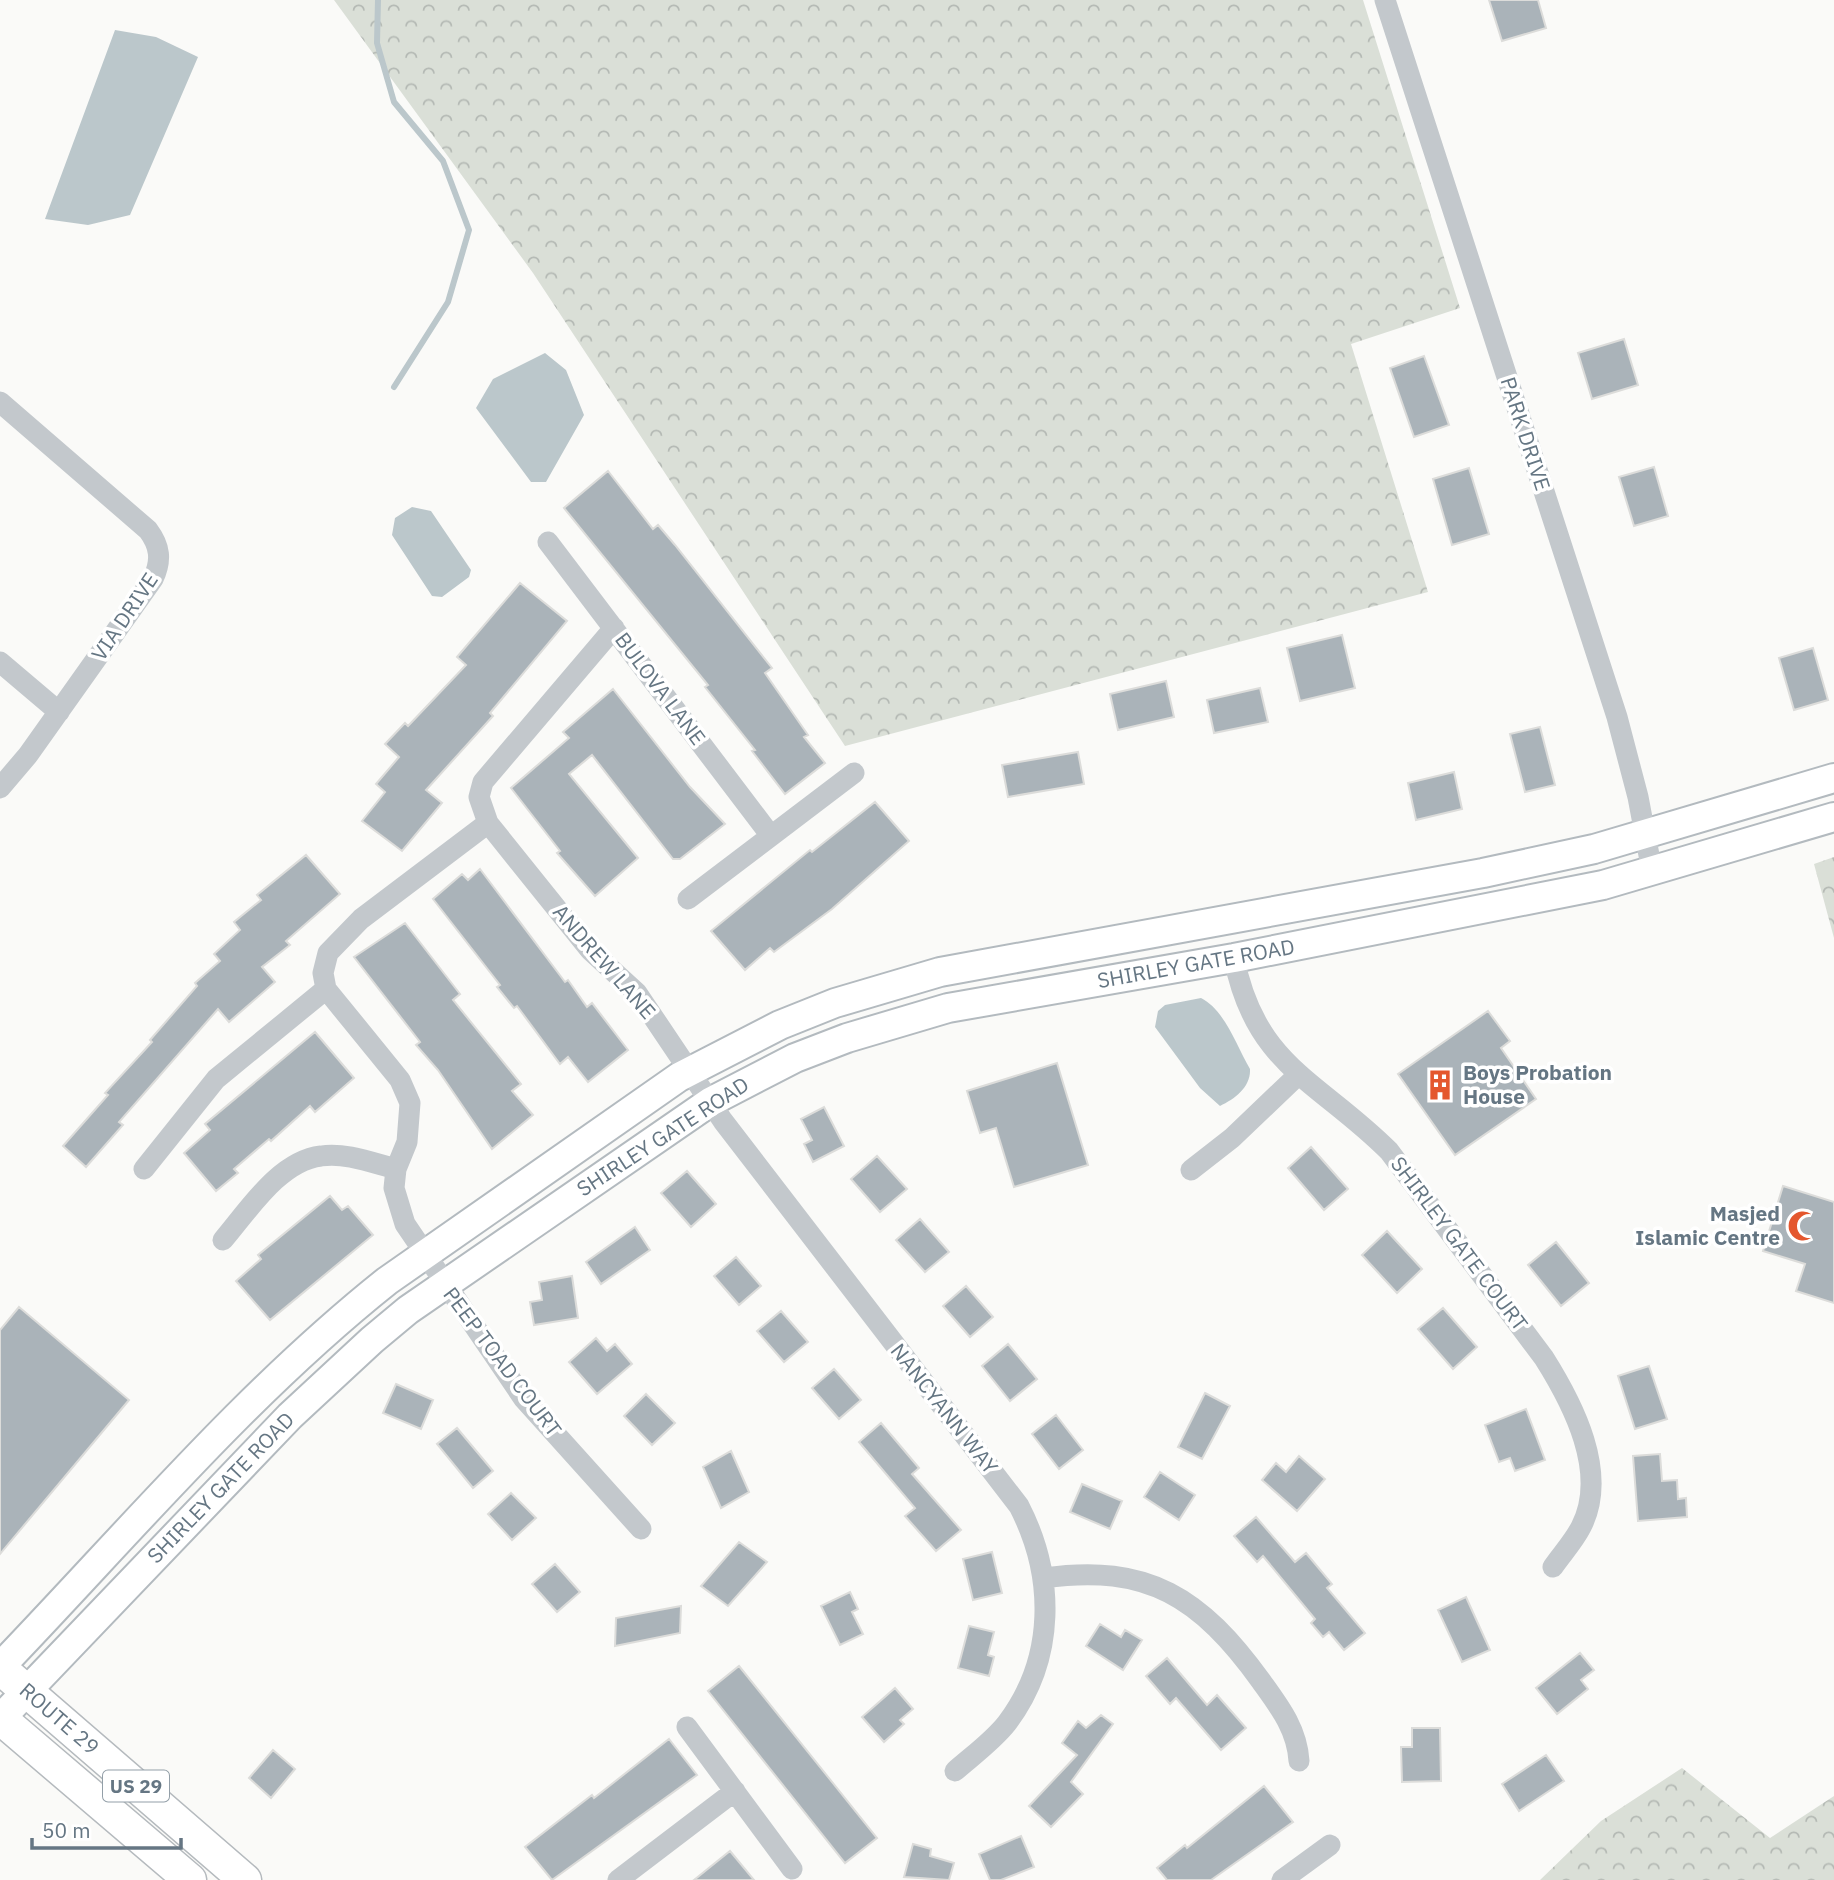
<svg xmlns="http://www.w3.org/2000/svg" width="1834" height="1880" font-family="'IBM Plex Sans',sans-serif">
<defs>
<pattern id="forest-crowns" width="20" height="18" patternUnits="userSpaceOnUse" patternTransform="scale(1.75)"><rect width="20" height="18" fill="#dadfd7"/><path d="M2 6a3 3 0 1 1 6 0M12 15a3 3 0 1 1 6 0" fill="none" stroke="#b4b9b4"/></pattern>
</defs>
<rect width="100%" height="100%" fill="#fafaf8"/>
<path fill="url(#forest-crowns)" d="M334,0h1029l97,308 -109,36 77,248 -583,154 -312,-473z
M1834,857v81l-20,-74z
M1682,1768l88,70 64,-42v84h-294l61,-59z"/>
<path fill="#bbc7cb" d="M115,30l41,7 42,20 -68,158 -42,10 -43,-6z
M545,353l21,17 18,45 -38,67h-15l-55,-74 17,-29z
M412,507l19,4 40,59 -2,7 -27,20 -10,-1 -40,-61 3,-17z
M1201,998c24,12 36,49 49,71 1,18 -15,30 -30,37l-20,-18 -45,-61 3,-16 7,-6z"/>
<g fill="none" stroke-linecap="round" stroke-linejoin="round">
<path stroke="#bbc7cb" stroke-width="6" d="M378,0l-1,43 17,59 49,59 26,69 -21,72 -54,85"/>
</g>
<path fill="#aab3b9" stroke="#dcdcda" stroke-width="2" d="M1489,0h49l8,28 -44,13z
M1624,339l14,46 -46,14 -14,-46z
M1424,356l25,69 -35,12 -24,-69z
M1654,467l14,49 -34,10 -15,-49z
M1469,468l20,66 -37,11 -19,-66z
M608,471l45,58 5,-4 17,20 97,123 -7,5 43,62 -4,2 21,26 -40,31 -33,-43 3,-1 -50,-63 3,-2 -144,-177z
M520,583l47,38 -77,92 3,3 -67,74 16,13 -40,48 -40,-30 23,-29 -9,-8 23,-27 -14,-13 20,-21 3,3 58,-61 -9,-8z
M1342,635l13,53 -55,13 -13,-53z
M1813,648l15,52 -34,10 -15,-52z
M1166,681l8,36 -56,13 -8,-36z
M1260,688l8,34 -54,11 -7,-33z
M613,689l77,98 35,37 -45,35h-7l-81,-104 -23,19 69,84 -43,38 -38,-43 3,-2 -49,-63 58,-50 -6,-6z
M1540,727l15,58 -30,7 -15,-58z
M1078,752l6,32 -76,13 -6,-32z
M1454,772l8,37 -46,11 -8,-37z
M875,802l34,39 -77,68 -58,43 -4,-4 -25,22 -34,-39 99,-81 2,2z
M306,855l34,39 -54,47 4,4 -28,22 13,15 -46,40 -11,-13 -99,113 4,3 -37,42 -23,-21 45,-51 -3,-2 47,-51 -2,-2 47,-54 -2,-3 25,-22 -6,-7 26,-24 -6,-8 27,-22 -4,-5z
M480,869l85,113 3,-2 19,27 5,-4 36,47 -40,32 -20,-25 -8,7 -43,-58 -3,2 -17,-21 3,-2 -67,-86 29,-25 6,6z
M405,923l55,71 -7,6 68,84 -9,7 21,24 -41,34 -54,-79 -22,-25 4,-3 -66,-85z
M1488,1011l22,30 -9,7 35,51 -81,56 -57,-81z
M315,1032l39,46 -39,34 -5,-6 -39,35 -2,-2 -35,30 4,4 -22,18 -32,-38 26,-23 -5,-6z
M1057,1063l31,102 -74,22 -18,-59 -16,5 -13,-42z
M824,1107l20,39 -31,16 -9,-18 8,-4 -11,-21z
M1311,1147l37,42 -24,21 -36,-42z
M877,1156l30,33 -27,23 -29,-33z
M687,1171l29,33 -25,23 -30,-34z
M1783,1186l51,16v101l-38,-12 9,-27 -42,-13z
M330,1196l12,14 6,-4 25,29 -103,85 -34,-39 25,-22 -3,-4z
M920,1219l29,33 -24,20 -29,-32z
M635,1227l15,23 -49,34 -15,-22z
M1387,1231l35,38 -25,24 -35,-38z
M1556,1242l33,41 -28,23 -33,-41z
M736,1257l25,29 -22,19 -25,-29z
M572,1276l6,42 -44,7 -4,-23 12,-2 -3,-18z
M966,1286l27,31 -23,20 -27,-31z
M19,1307l110,93 -129,154v-224z
M1443,1308l34,39 -24,22 -35,-40z
M781,1311l27,31 -24,20 -27,-31z
M596,1338l11,13 8,-7 17,20 -35,30 -28,-32z
M1008,1344l29,35 -27,22 -28,-35z
M1649,1366l18,53 -32,10 -17,-53z
M834,1369l27,31 -22,19 -27,-31z
M396,1384l37,16 -12,29 -38,-16z
M1205,1393l25,13 -28,53 -24,-12z
M646,1394l29,29 -23,22 -28,-29z
M1526,1409l19,51 -30,11 -5,-13 -11,4 -14,-37z
M1056,1415l27,35 -24,19 -27,-35z
M881,1423l38,45 -7,6 49,56 -25,21 -31,-35 10,-8 -56,-66z
M457,1428l36,43 -20,17 -36,-44z
M731,1451l18,41 -28,16 -18,-41z
M1660,1454l2,27 15,-1 1,19 8,-1 1,19 -49,4 -5,-65z
M1299,1456l26,23 -28,32 -35,-31 14,-17 10,9z
M1160,1472l35,23 -16,25 -35,-23z
M1082,1484l40,17 -12,28 -40,-17z
M511,1493l25,25 -24,22 -24,-26z
M1256,1517l39,45 11,-9 26,31 -5,4 38,45 -21,17 -15,-18 -6,5 -12,-14 4,-4 -52,-63 -6,6 -23,-26z
M739,1542l28,20 -39,44 -27,-20z
M992,1552l10,41 -29,7 -10,-41z
M555,1564l25,28 -23,20 -25,-28z
M850,1592l8,17 -6,3 11,22 -23,11 -19,-39z
M1466,1597l24,53 -28,12 -24,-52z
M681,1606l-1,27 -65,13 1,-28z
M1100,1624l21,13 4,-7 17,10 -19,30 -37,-24z
M969,1626l25,6 -6,23 6,2 -5,19 -31,-8z
M1580,1653l14,17 -13,10 7,9 -31,25 -21,-26z
M1167,1658l40,47 10,-10 29,33 -25,22 -45,-52 -6,6 -24,-28z
M739,1666l138,172 -32,25 -137,-172z
M895,1688l18,21 -13,11 4,4 -20,18 -22,-25z
M1101,1715l12,9 -42,58 12,12 -32,33 -22,-21 48,-51 -15,-12 16,-22 8,7z
M1412,1728h28l1,53 -39,1 -1,-35h11z
M669,1739l28,36 -145,105 -27,-33 67,-52 2,3z
M273,1750l22,19 -24,29 -22,-20z
M1546,1755l18,26 -45,30 -17,-27z
M1264,1786l29,36 -82,58h-44l-10,-12 28,-23 2,3z
M1021,1836l13,31 -33,13h-11l-11,-26z
M913,1844l18,5 -1,7 24,7 -5,17 -45,-3z
M730,1851l24,29h-60z"/>
<g fill="none" stroke-linecap="round" stroke-linejoin="round">
<g stroke="#b3babf" stroke-width="32">
<path id="secondary" d="M0,1667c126,-131 245,-273 387,-386l292,-204 101,-52 55,-22 105,-31 543,-99 111,-24 240,-71
M0,1719l290,-303 82,-76 36,-30 302,-208 85,-44 52,-20 101,-30 286,-50 369,-73 231,-68"/>
</g>
<g stroke="#b5babe" stroke-width="35">
<path id="primary" d="M0,1668l245,212
M0,1718l190,162"/>
</g>
<path stroke="#c3c8cc" stroke-width="21" d="M1385,0l232,717 21,80 14,74
M0,402l148,128c12,16 14,30 5,49l-125,176 -28,33
M548,542l223,294
M614,628l-131,154 -4,15 9,26 102,127 47,43 86,128 296,385c36,70 37,152 -12,217 -14,18 -35,33 -52,48
M0,662l59,50
M488,823l-127,96 -33,34 -5,20 3,16 74,91 10,23 -3,39 -11,27 -2,19 11,36 119,175 117,130
M688,899l166,-126
M1234,958c21,108 85,123 155,193l155,207c29,46 65,115 37,169 -7,14 -19,27 -28,40
M144,1169l72,-90 110,-90
M1191,1170l41,-32 66,-63
M223,1240c25,-29 56,-79 98,-84 24,-4 52,7 75,13
M1044,1578c104,-15 157,20 217,103 18,25 36,48 38,80
M687,1727l105,142
M618,1880l117,-89
M1282,1880l48,-35"/>
<use href="#secondary" stroke="#fff" stroke-width="28"/>
<use href="#primary" stroke="#fff" stroke-width="32"/>
</g>
<defs>
<g id="building-bare" transform="scale(2.415)"><path d="M-4-6H4V6H1V3H-1V6H-4ZM-2.5-4.3h1.7v1.8h-1.7ZM.8-4.3h1.7v1.8H.8ZM-2.5-1h1.7V.8h-1.7ZM.8-1h1.7V.8H.8Z" fill="#e4572e" stroke="#fff" stroke-width="2.5" paint-order="stroke"/></g>
<g id="mosque-bare" transform="scale(2.415)"><path d="M3.5-4.9A6 6 0 1 0 3.5 4.9A5 5 0 1 1 3.5-4.9Z" fill="#e4572e" stroke="#fff" stroke-width="2.5" paint-order="stroke"/></g>
</defs>
<g fill-rule="evenodd">
<use href="#building-bare" x="1440" y="1085"/>
<use href="#mosque-bare" x="1803" y="1226"/>
</g>
<g text-anchor="middle" stroke-width="7" stroke-linejoin="round" paint-order="stroke">
<rect fill="#fff" stroke="#939fa8" stroke-width="2" x="103" y="1770.5" width="66" height="31" rx="5"/>
<g font-size="19" font-weight="bold" fill="#657683">
<text x="136" y="1793">US 29</text>
</g>
<g font-size="21" fill="#657683" stroke="#fff">
<text transform="translate(1525 434) rotate(72)" y="7">PARK DRIVE</text>
<text transform="translate(125 617) rotate(-56)" y="7">VIA DRIVE</text>
<text transform="translate(660 689) rotate(53)" y="7">BULOVA LANE</text>
<text transform="translate(604 962) rotate(49)" y="7">ANDREW LANE</text>
<text transform="translate(1196 964) rotate(-10)" y="7">SHIRLEY GATE ROAD</text>
<text transform="translate(663 1137) rotate(-33)" y="7">SHIRLEY GATE ROAD</text>
<text transform="translate(1459 1244) rotate(53)" y="7">SHIRLEY GATE COURT</text>
<text transform="translate(502 1362) rotate(53)" y="7">PEEP TOAD COURT</text>
<text transform="translate(944 1409) rotate(52)" y="7">NANCYANN WAY</text>
<text transform="translate(221 1488) rotate(-46)" y="7">SHIRLEY GATE ROAD</text>
<text transform="translate(59 1719) rotate(41)" y="7">ROUTE 29</text>
</g>
<g font-size="21" font-weight="bold" fill="#657683" stroke="#fff" text-anchor="start">
<text x="1463" y="1080">Boys Probation<tspan x="1463" dy="24">House</tspan></text>
<text x="1780" y="1221" text-anchor="end">Masjed<tspan x="1780" dy="24">Islamic Centre</tspan></text>
</g>
</g>
<path d="M32 1838v10h149v-10" fill="none" stroke="#657683" stroke-width="3.5"/>
<text x="42" y="1838" font-size="21" fill="#657683" stroke="#ffffff" stroke-width="5" paint-order="stroke">50 m</text>
</svg>
